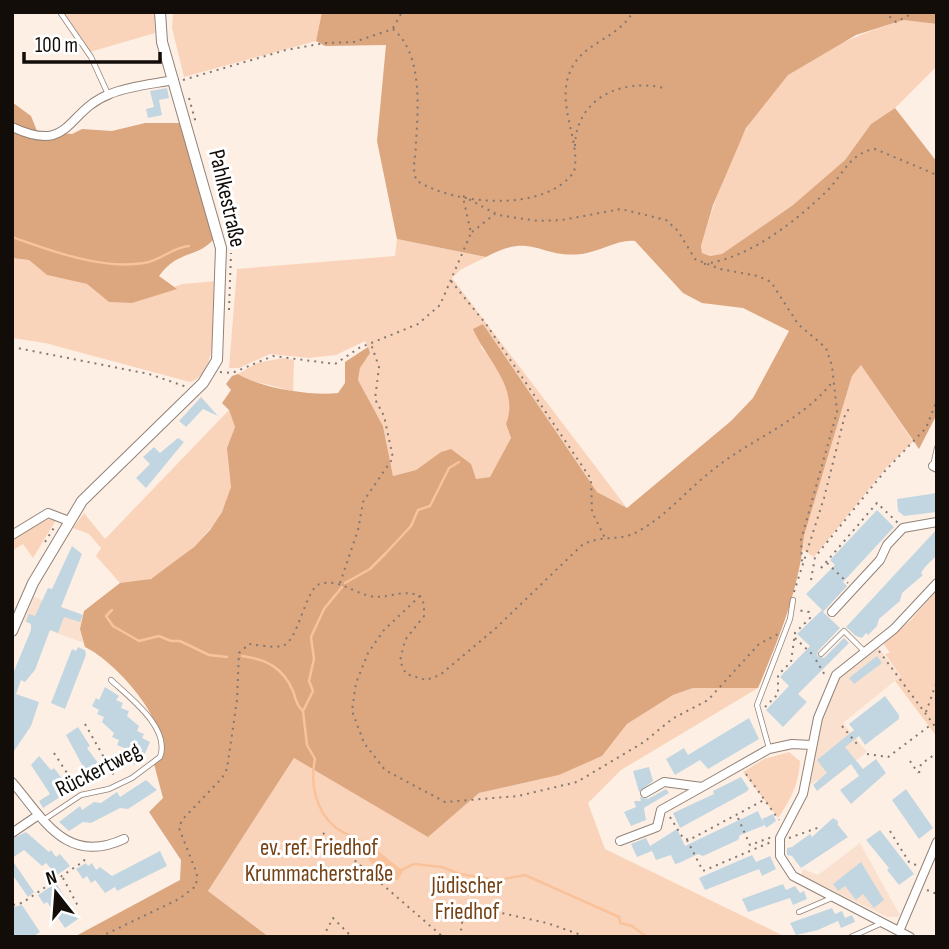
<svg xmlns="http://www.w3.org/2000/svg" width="949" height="949" font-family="'Sofia Sans Condensed',sans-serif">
<rect width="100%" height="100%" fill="#feefe5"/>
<path fill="#fae1cf" d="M34,597l49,18 -3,14 4,14 -60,-22z
M878,647l23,29 -58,47 24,29 -45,35 -5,-7 -7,5 9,-57 17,-44 11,-14z
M860,843l40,72 -2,2h-11l-86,-42 2,-6 15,6z"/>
<path fill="#fad4ba" d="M62,12h92l1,21 -65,19z
M173,12h149l-6,29 -132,36 -12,-49z
M903,20l34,4v42l-42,42 -24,16 -26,36 -52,45 -71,49 -12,2 -8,-3 -1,-7c18,-59 40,-128 86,-171 27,-24 82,-44 116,-55z
M397,239l89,18 -26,13 -8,8 175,230 -30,-16 -114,-168 -2,23c18,24 37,47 25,77l5,14 -21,39 -14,2 -35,-27 -25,18 -23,6 -10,-50 -25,-46 2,-12 10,-15 -5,-12 -29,14 -27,3 -39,-4 -31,14h-10l8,-99 158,-13z
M12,258l17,2 18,15 40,9 22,18 23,1 50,-19 34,-3c-2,26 4,94 -26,101l-145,-39 -33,-5z
M283,358l11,2 -1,32c-19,-8 -37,-7 -55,-18l19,-11z
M861,364l52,78 -26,25 -73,90 -11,-7 1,-14 48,-160z
M229,410l6,17c-12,31 -3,30 -4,58 -2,34 -51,79 -79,93 -9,5 -23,4 -32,5l-24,-27 5,-8 -12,-14 -16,-6 11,-15 21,26z
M42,519l14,1 -23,38 -10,-14 -11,7v-11z
M937,590v147l-42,-56 6,-5 -16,-22 5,-1 -7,-10 27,-22z
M693,688h65l-137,82 -33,33 17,46 181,88h-517l-61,-46 86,-133 134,78 51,-43 80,-18 43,-19 25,-32 46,-29z
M789,752l11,9c-1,23 -9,38 -22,57l-35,-46 21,-13z"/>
<path fill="#dca67f" d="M322,12h615v12l-34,-4 -47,15 -68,40 -42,53 -33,77 -12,41 1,7 8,3 12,-2 71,-49 52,-45 26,-36 24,-16 42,54v252l-18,35 -58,-84 -9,11 -48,160c-5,54 -25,102 -46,152h-65l-20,7 -46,29 -25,32 -43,19 -80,18 -51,44 -134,-79 -86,133 61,46h-195l106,-57 1,-20 -32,-48 14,-14 -9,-34c27,-33 -39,-103 -69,-117l-5,-18 4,-18 36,-28 31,-4 43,-32 16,-17 12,-18 9,-25 -4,-39 8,-21 -6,-17 -7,-7 9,-13 -5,-6 6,-8 6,-2c23,14 73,22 100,19l7,-10v-21l23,-15 2,6 -10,15 -2,12 25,46 10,50 23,-6 25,-18 10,-3 20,15 5,15 14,-2 21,-39 -5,-14c14,-36 -19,-63 -33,-95l10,-5 114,168 30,16 104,-87 22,-23 36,-67 -46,-23 -41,-5 -19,-10 -48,-52c-17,-2 -36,11 -53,13 -43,5 -49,-23 -96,3l-89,-18 -20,-98 9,-96 -61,1 -9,-5z
M12,102l19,14 6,15 35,3 10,-5 30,2 33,-8h36l33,116c-18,20 -35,10 -55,37l18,13 -45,14 -23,-1 -22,-18 -40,-9 -18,-15 -17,-2z"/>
<path fill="#f9c29a" d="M363,839l40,32 -5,9 -10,-1 -15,-14 -15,-21z"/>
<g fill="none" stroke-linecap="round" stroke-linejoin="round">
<path stroke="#f9c29a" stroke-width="2.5" d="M936,12l1,1
M12,237c39,14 91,33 132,26 17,-2 28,-16 45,-17
M345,583l25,-14 16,-16 25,-27 7,-16 12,-4 19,-38 10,-6
M112,610l-6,6 7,10 26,15 20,-5 12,5h9l29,14 18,2
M242,656c23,3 41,11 51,35 3,8 3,14 10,20l4,34 8,14c-5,24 0,51 20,68 7,6 18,9 25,14
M303,711l10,-20 -4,-10 5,-22 -3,-22 13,-28 18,-22
M401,870l13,-6 28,3 18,7 38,6 27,-5 94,42 1,6 12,3 15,11
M653,937h9"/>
</g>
<path fill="#c2d6e1" d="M167,88l2,10 -10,2 3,15 -14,3 -2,-9 8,-2 -4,-16z
M201,397l17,19 -15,-7 -17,18 -7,-6z
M178,438l6,4 -38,46 -10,-10 14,-14 -7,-7 11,-10 6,6z
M937,493v19l-33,4 -6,-5 -1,-12z
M877,510l17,17 -51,55 4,4 -24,26 17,16 -22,23 -1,5 7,2 20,-20 5,5 -51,51 9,8 -24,25 -17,-17 23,-24 -9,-9 30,-31 -13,-12 25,-24 -16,-16 29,-29 -5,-5z
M937,529v26l-12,12 -4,6 2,2 -21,18 -2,8 -21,18 -2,7 -9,9 -2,-2 -4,5 -6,-2 -10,-9z
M72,546l10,8 -21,53 22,8 -3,7 -16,-5 -6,16 -8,-3 -15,40 -10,12 -4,-2 -5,14 23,8 -8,24 -19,28v-78l19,-46v-6l-5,-2 3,-8 6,2 13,-28 4,1z
M78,647l7,3 1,5 -21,54 -14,-6 21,-54 4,2z
M877,656l5,7 -28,21 -5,-6z
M105,687l14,9 -3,4 7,3 -2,5 8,3 -2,5 12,10 -2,5 7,3 -2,4 8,4 -9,21 -5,-2 -1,4 -8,-4 2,-5 -7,-3 2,-5 -7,-3 2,-5 -7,-3 2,-4 -12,-11 2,-5 -7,-3 2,-4 -7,-4 4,-8 3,2z
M885,696l14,19v4l-34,26 -6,-9 -14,11 18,22 13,-10 10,14 -35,31 -11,-14 19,-14 -8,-12 -34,27 -4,-6 14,-12 -10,-13 37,-30 -5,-6z
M749,718l10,21 -51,30 -8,-9 -25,15 -9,-16 18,-11 4,7z
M78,727l12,19 -3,2 19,26 -23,15 -4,-7 9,-6 -22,-41z
M39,756l12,14 3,-2 17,22 -28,18 -4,-7 11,-7 -19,-29z
M649,767l4,14 -14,11 -6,-21z
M741,777l8,12 -3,3 -66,36 -7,-15 41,-19 -1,-3z
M146,780l11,10 -29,19 -8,-1 -29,15 -8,-1 -14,9 -10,-9 21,-16 2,4 12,-8 7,1 16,-11 3,5z
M666,789l3,4 -25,15 2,12 -15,6 -7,-14 12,-5 -2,-6h7l-1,-4 8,2z
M906,789l27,39 -14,11 -27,-39z
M758,811l6,14 -2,-6 11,-5 3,7 -10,7 -1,-3 -25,10 -2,5 -35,16 -5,-2 -19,9 -4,1 -4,-9 -15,5 -4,-9 -15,6 -6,-13 15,-6 4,8 27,-17 8,17z
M833,818l5,3v4l10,12 -47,31 -9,-12 -5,-1v-7l5,-1 18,-13 2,3z
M880,830l34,44 -15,11 -12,-15 2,-2 -23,-28z
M26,832l23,20 2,-2 5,7 4,-3 10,12 -13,9 -11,-12 -4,3 -18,-16 -12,8v-19z
M160,851l7,15 -50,25 -2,-4 -10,6 -10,-13 -4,3 -4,-7 -4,3 -7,-10 10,-6 2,3 4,-3 4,7 4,-3 12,9z
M752,855l4,7 14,-6 6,13 -14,7 -3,-7 -54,21 -6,-12z
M12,860l22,32 -6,5 -16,-23z
M861,862l23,38 -10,8 -11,-14 -7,6 -11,-14 -7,5 -5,-7z
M56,883l22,36 -13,9 -18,-26 -3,2 -6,-9z
M783,884l3,6 9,-4 5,7 4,-2 3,8 -14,6 -3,-7 -42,14 -6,-13z
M22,905l18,27 -8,5h-20v-30z
M832,908l3,6 7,-3 3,7 7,-3 3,7 -14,6 -3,-7 -20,9 -22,5 -6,-12z"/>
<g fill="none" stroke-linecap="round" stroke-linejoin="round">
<g stroke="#938277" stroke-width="6">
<path id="service" d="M60,12l31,45 17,37
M933,466l4,-18
M821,654l23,-23 20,20
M769,748l-12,-43 33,-86 3,-19
M42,821l39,-26 28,-6 23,-11 28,-21c11,-29 -31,-60 -49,-77
M799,912l35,-15
M851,937l31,-14"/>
</g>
<g stroke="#938277" stroke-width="10">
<path id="minor" d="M12,127c60,28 53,-16 98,-33 19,-8 43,-10 64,-14
M933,466l4,2
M12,535l36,-22 21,8
M832,612l48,-52 7,-15 16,-17 34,-6
M12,782c31,36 54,84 112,57
M645,793l19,-11 38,5 67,-38 23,-5 19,1
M12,833l25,-17
M620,841l37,-14 4,-17 41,-23
M900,929l37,-87
M910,937l-117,-61 -13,-20v-18l23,-44 15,-76 18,-43 58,-46 43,-46"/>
</g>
<g stroke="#938277" stroke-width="12">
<path id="tertiary" d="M12,631l21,-48 49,-82 121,-118 14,-23 4,-112 -59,-206 -2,-30"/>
</g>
<path stroke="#837871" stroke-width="2" stroke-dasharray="2 5" stroke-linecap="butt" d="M884,12l12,10 19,-10
M393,28l9,-16
M183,80l103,-30 39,-7 29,-1 39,-13c30,25 25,79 23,114 0,14 -5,26 1,38 40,24 127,32 157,-9 8,-34 -24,-74 2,-111 14,-19 43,-25 57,-49
M189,98l7,25
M575,146c1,-48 47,-68 89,-58
M463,196l35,19 40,6 24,-1 59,-11 45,11 12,11 17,28 25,10 38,7 13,6 27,42 28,24 6,18 5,46 -36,128 1,23
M472,232l23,-18
M704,264c46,-6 92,-43 124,-74 16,-17 22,-37 47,-41l62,26
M451,281l35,43 105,155 1,33 13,26
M229,310l2,-57
M12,347l137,27 38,13
M220,372l12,1 41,-17 62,8 24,-16 59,-24 22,-19 31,-72 -8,-36
M45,542l10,-16
M827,563l21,20
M821,568l56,-65 21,20
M811,580l4,-23 70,-86 41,-43 11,-28
M340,583l18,-53 5,-28 30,-44 -9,-42 -9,-17 4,-32 -8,-23
M794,592l30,-94 21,-83 5,-8
M420,596l-36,34 -16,23 -12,30 -4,28 12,32 21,27 60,32 73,-6 59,-14 67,-40 28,-23 36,-19 51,-56 19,-10
M795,638l19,18
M879,651l58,78
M816,660l10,17
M765,707l13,-13v-19l13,-13 4,-29 15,-15 -1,-6 -12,-2
M926,712l11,-31
M85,724l30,53
M842,726l15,18
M54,753l24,37
M867,754l21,3 44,-33
M910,761l8,12
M919,773l2,-9 16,-11
M746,774l33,46
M670,817l13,21 6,2 75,-40
M738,818l12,27 22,-8
M890,831l19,31 7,3
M323,833l120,104
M789,838l31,-11
M687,840l16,31 68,-29
M63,878l16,30
M927,890l10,4
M13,905l9,-2 62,-42 1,-4
M100,937l79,-38 17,-13 1,-12 -18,-46 3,-8 40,-42 5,-9 10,-69 2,-47 10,-9c10,1 23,4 33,2 15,-3 21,-47 35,-61 20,-8 34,7 53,11 17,4 32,-8 50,0l4,8v12l-19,24 -5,21 6,13 20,6 14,-5 56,-47 85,-82c18,-12 38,-4 56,-14 28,-15 47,-39 71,-58 39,-34 93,-51 125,-93
M323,937l10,-19 19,19
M464,937l-3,-8 2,-12 16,-9 68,15 40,14"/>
<use href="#service" stroke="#fff" stroke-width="4.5"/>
<use href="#minor" stroke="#fff" stroke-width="8"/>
<use href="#tertiary" stroke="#fff" stroke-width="10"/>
</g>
<g text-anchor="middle" stroke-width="6" stroke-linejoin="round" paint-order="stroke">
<g font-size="23" fill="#130d09" stroke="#fff">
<text transform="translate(228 198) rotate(77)" y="8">Pahlkestraße</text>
<text transform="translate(98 769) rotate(-27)" y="8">Rückertweg</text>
</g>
<g font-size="23" fill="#754216" stroke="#fff">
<text x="319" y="855">ev. ref. Friedhof<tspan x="319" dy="26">Krummacherstraße</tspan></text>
<text x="467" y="893">Jüdischer<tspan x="467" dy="26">Friedhof</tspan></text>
</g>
</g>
<rect width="949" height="949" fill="none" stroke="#130d09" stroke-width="28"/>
<g transform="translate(56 893) rotate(343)" stroke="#ffffff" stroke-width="5" paint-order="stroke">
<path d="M0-5L12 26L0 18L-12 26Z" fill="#130d09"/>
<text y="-10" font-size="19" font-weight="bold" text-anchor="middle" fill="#130d09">N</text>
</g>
<path d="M24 52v10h136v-10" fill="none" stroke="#130d09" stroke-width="3.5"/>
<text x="35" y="52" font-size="21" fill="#130d09" stroke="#ffffff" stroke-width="5" paint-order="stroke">100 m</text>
</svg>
